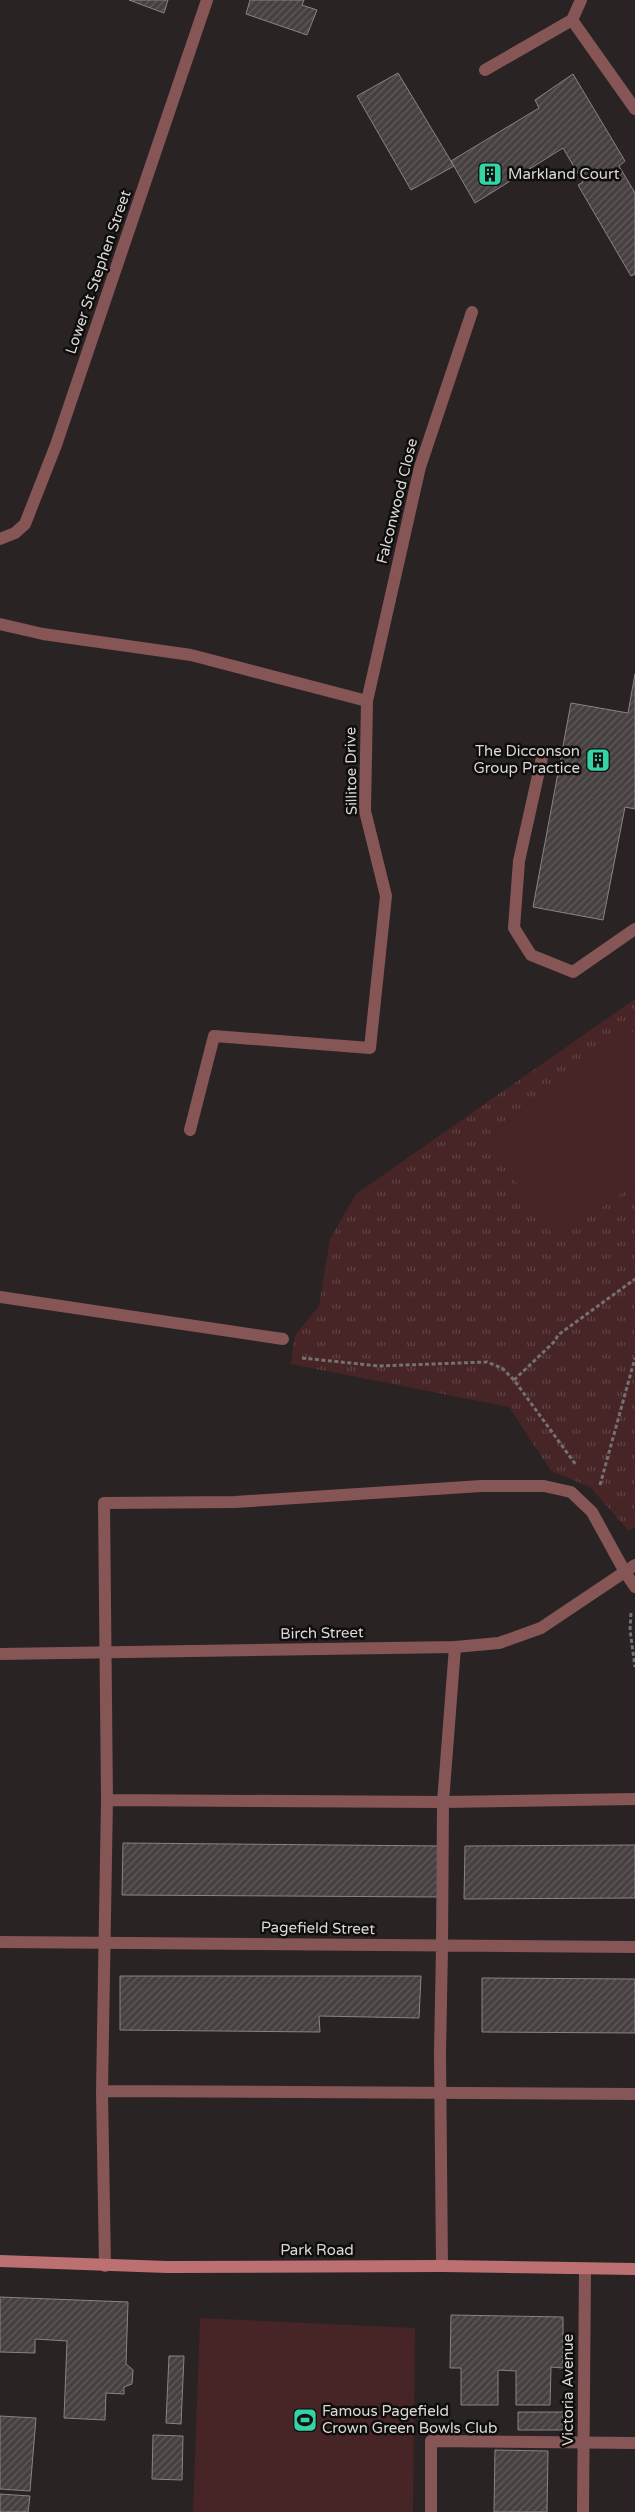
<svg xmlns="http://www.w3.org/2000/svg" width="635" height="2512" font-family="'Varela Round',sans-serif">
<defs>
<pattern id="grass-tufts" width="24" height="20" patternUnits="userSpaceOnUse" patternTransform="scale(1.25)"><rect width="24" height="20" fill="#472425"/><path d="M3 7l-1-3M5 7V3M7 7l1-3M15 17l-1-3M17 17v-4M19 17l1-3" fill="none" stroke="#614344"/></pattern>
<pattern id="building-hatch" width="6" height="6" patternUnits="userSpaceOnUse" patternTransform="scale(1.25)"><rect width="6" height="6" fill="#474040"/><path d="M-1 1l2-2M0 6l6-6M5 7l2-2" fill="none" stroke="#615b5b"/></pattern>
</defs>
<rect width="100%" height="100%" fill="#292323"/>
<path fill="url(#grass-tufts)" d="M635,999v528l-6,4 -39,-44 -39,-16 -42,-64 -218,-43 4,-29 24,-29 11,-67 26,-45z"/>
<path fill="#472425" d="M635,1030v154l-78,55 -73,-102z
M200,2318l215,10 -2,184h-220z"/>
<path fill="url(#building-hatch)" stroke="#8a8383" d="M129,0h39l-4,13z
M250,0h54l-2,5 15,5 -10,25 -61,-21z
M398,73l56,93 -43,24 -54,-94z
M573,74l52,87 -6,5 16,27v81l-4,2 -53,-91 5,-3 -20,-34 -88,55 -24,-42 88,-53 -4,-8z
M635,674v135l-10,-2 -22,113 -70,-13 38,-204 57,10z
M123,1843l320,3 -4,51 -317,-2z
M635,1845v53l-171,1 1,-53z
M120,1976h301l-2,42 -100,-2 1,16 -200,-2z
M482,1978l153,1v54l-153,-1z
M0,2297l128,5 -2,62 7,6 -1,14 -8,3v7l-18,-1 -1,27 -41,-2 3,-77 -32,-2v14l-35,-1z
M451,2315l112,2v51l-12,-1 -1,38h-34v-34l-18,-1v35h-37v-37h-11z
M169,2356h15l-3,68 -15,-1z
M518,2412h45v18h-45z
M0,2416l36,2 -6,73 -30,-2z
M153,2435l30,1 -1,44 -30,-1z
M495,2450l53,1 -1,61h-53z
M0,2494l30,2 -2,16h-28z"/>
<g fill="none" stroke-linecap="round" stroke-linejoin="round">
<path stroke="#757171" stroke-width="3" stroke-dasharray="4 2.5" stroke-linecap="butt" d="M302,1358l77,8 108,-4 15,6 12,12 62,85
M514,1380l41,-39 3,-6 77,-56
M600,1485l35,-127
M631,1613l-1,17 5,37"/>
<path stroke="#865556" stroke-width="12" d="M581,0l-9,20 63,89
M485,70l87,-50
M543,753l-24,108 -5,67 17,27 42,17 62,-43
M107,1800l336,2 192,-3
M442,1947l1,-145 12,-155
M102,2091l533,3
M105,2266l-3,-175 5,-291 -3,-297 131,-1 246,-16h63l27,6 21,20 33,60
M431,2512v-71l204,2"/>
<path stroke="#865556" stroke-width="12" d="M0,539l15,-6 10,-9 31,-79 151,-445
M0,624l43,10 148,21 176,46 -2,110 21,85 -16,152 -156,-12 -24,94
M367,701l53,-234 52,-155
M0,1297l283,42
M625,1572l10,15
M0,1654l455,-7 44,-4 42,-15 94,-63
M0,1942l635,5
M442,1947l-2,106 2,213
M583,2512l2,-243"/>
<path stroke="#bd7071" stroke-width="12" d="M0,2261l167,6 275,-1 193,3"/>
</g>
<defs>
<g id="building-square" transform="scale(1.25)"><rect x="-9" y="-9" width="18" height="18" rx="4" fill="#35d4a7" stroke="#100d0d"/><path d="M-4-6H4V6H1V3H-1V6H-4ZM-2.5-4.3h1.7v1.8h-1.7ZM.8-4.3h1.7v1.8H.8ZM-2.5-1h1.7V.8h-1.7ZM.8-1h1.7V.8H.8Z" fill="#111"/></g>
<g id="stadium-square" transform="scale(1.25)"><rect x="-9" y="-9" width="18" height="18" rx="4" fill="#35d4a7" stroke="#100d0d"/><path d="M0-5a6.5 5 0 1 0 0 10a6.5 5 0 1 0 0-10ZM-3.5-1.8h7v3.6h-7Z" fill="#111"/></g>
</defs>
<g fill-rule="evenodd">
<use href="#building-square" x="490" y="174"/>
<use href="#building-square" x="598" y="760"/>
<use href="#stadium-square" x="305" y="2420"/>
</g>
<g text-anchor="middle" stroke-width="5" stroke-linejoin="round" paint-order="stroke">
<g font-size="15" fill="#dbd8d8" stroke="#100d0d" text-anchor="start">
<text x="508" y="179">Markland Court</text>
<text x="580" y="756" text-anchor="end">The Dicconson<tspan x="580" dy="17">Group Practice</tspan></text>
<text x="322" y="2416">Famous Pagefield<tspan x="322" dy="17">Crown Green Bowls Club</tspan></text>
</g>
<g font-size="15" fill="#dbd8d8" stroke="#100d0d">
<text transform="translate(98 272) rotate(-71)" y="5">Lower St Stephen Street</text>
<text transform="translate(397 501) rotate(-76)" y="5">Falconwood Close</text>
<text transform="translate(351 771) rotate(-91)" y="5">Sillitoe Drive</text>
<text transform="translate(322 1633) rotate(-1)" y="5">Birch Street</text>
<text transform="translate(318 1928) rotate(1)" y="5">Pagefield Street</text>
<text x="317" y="2255">Park Road</text>
<text transform="translate(568 2390) rotate(-90)" y="5">Victoria Avenue</text>
</g>
</g>
</svg>
